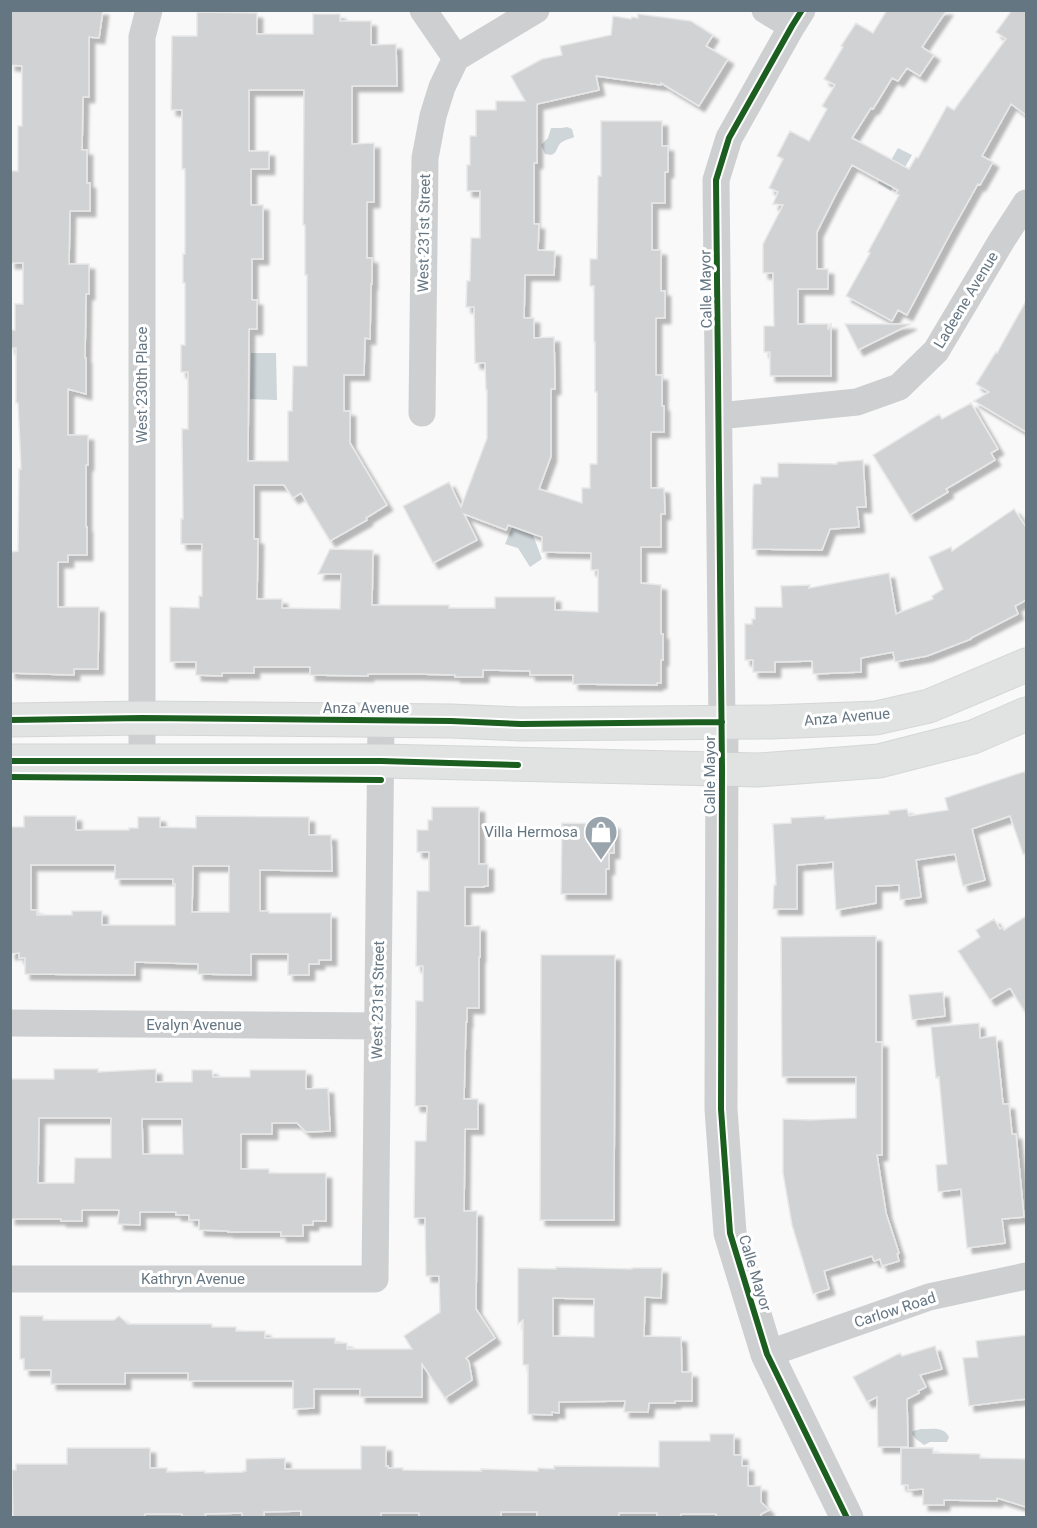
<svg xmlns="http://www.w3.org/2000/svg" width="1037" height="1528" font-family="Roboto,sans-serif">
<defs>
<filter id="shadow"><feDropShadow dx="5.5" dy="5.5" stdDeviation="1.5" flood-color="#0004"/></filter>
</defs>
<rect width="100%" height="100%" fill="#f9f9f9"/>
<path fill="#ced6d9" d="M567,127l5,2 2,8c-3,2 -7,2 -10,4 -10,4 -4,17 -19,13l-4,-9 7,-7 3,-10h11z
M898,148l14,7 -21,36 -13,-8z
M251,353h25l1,47 -27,-1z
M512,527l21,8 9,24 -12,8 -12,-19 -13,-4z
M921,1429c10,0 23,-3 28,8l-2,5h-17l-6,3 -8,-6 -4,-5 1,-3z"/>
<path fill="#d0d2d3" stroke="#e8e8e8" stroke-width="1.5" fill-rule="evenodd" filter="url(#shadow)" d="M10,10h93l-4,28 -10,-1v60h-6l-1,53h5v33h3v28h-20l-1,53h20v30h-3l-1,64h1v36l-18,-5v46h20v30h-2v62h1v28h-19v7h-10v45h41l-1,62h-24v6l-64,-2v-121l8,-1 1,-82h2l-3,-66h-2v-55h-6v-18h5v-26h8v-41h-13v-92h8v-45h4v-60l-12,-1z
M887,10h60l-25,37 12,8 -14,21 -13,-8 -9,13 -6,-3 -19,31 -2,-1 -19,30 57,31 7,-12 2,1 29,-52 7,4 52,-71 -10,-7 16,-22h14v105l-15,-11 -29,52 11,6 -13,23 -2,-1 -28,50 -43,81 -9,-5 -6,11 -46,-25 24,-43 -2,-1 31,-57 -3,-1 2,-4 -46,-25 -18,33 -17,34v37h11v20h-30v35h30v6l3,-7v53h-61v-24h-6v-26h10l-1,-53h-10v-29l20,-39 -10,-1 5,-12 -9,-4 14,-29 -6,-3 13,-25 19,10 18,-32 -5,-3 13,-21 -11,-6 19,-32 -2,-1 15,-23 17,10z
M197,12l60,1v21h56v-20h27v7h31v24l25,-1 1,42h-45v58l22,-1v59h-7v56h5v26h-1l-1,55 -5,-1 -1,37h-20v36h6v32l37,62 -21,13 1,2 -37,21 -29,-48 -8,5 -9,-13h-30v54h4l-1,60h25v9l58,1 1,-35h-23l12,-25 43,1 -1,55h77v3h46v-11h60v13l43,2v-42h-7v-17l-49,-1v-15l-34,-12 -2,5 -42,-16 13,26 -44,23 -30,-57 46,-24 12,25 26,-69v-48h-1l-1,-27h-10l-1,-56h-8l1,-26h3l1,-43h9v-47h-13v-26h3v-29h6v-26h20v-9h29l-14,-25 31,-17 20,-4 -2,-9 51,-11 2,-19 18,3 1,-2 6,1v-4l53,7 22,14 -7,11 22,13 -29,47 -38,-23v2l-65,-9 3,14 -62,14v59h-3v61h5l-1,26 17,1 -1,24h-29l-1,43h10v20l20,-1 1,52h-4v67l-12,33 43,14v-15h8v-24h7v-72h-2v-50h-1v-56h-4v-27h7l1,-83h3v-55h61v25h6v26h-3v31h-13v47h9v41h4v27h-9v57h6v31h2v26h-13v56h13l1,26h-4v33h-20v36l20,2v49h2v26h-2v23h-4v2l-84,-1v-9h-43v-4l-47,-1v7h-28v-2l-39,-1h-48v2l-58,-1v-8h-56v6h-32v3l-26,-1v-13h-26v-55l29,1v-12h3v-52h-21v-25h2l-1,-90h6v-57h-7v-27h4v-62h-2v-29h2v-85h-3v-59h-11l1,-74h25zM249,90h55l-1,135h2v50h2v91h-14l-1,45h-4v50h-40l1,-132h8v-29h-5v-41h11v-54h-12v-36h18v-18h-20z
M1026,301v131l-52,-31 15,-9 -13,-8 20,-32 1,1z
M845,324h66l-53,26z
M971,403l27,46 -7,4 4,7 -49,29 2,3 -38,23 -37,-60 66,-41 3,5z
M863,460l3,47h-9l2,20 -29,2 -8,21 -70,-1 1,-62 1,-3h7v-7h17v-14l59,1v-2z
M1014,509l12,18v73l-11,6 3,8 -47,24v1l-44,17 -32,6 -2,-10 -32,6v14l-48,2 -1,-13 -37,1v10h-22v-12h-8v-36h7v-5h3v-12h27l-1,-21 29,-1 -1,3 80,-15 7,41 37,-15 -1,-3 11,-7 -14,-32 22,-10 1,4z
M1026,771v83h-3l-13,-38 -38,13 13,51 -22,6 -8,-32 -39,6 5,37 -21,3 -1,-15 -23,1v17l-40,7 -3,-48 -36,3v44h-24l1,-24h2l-3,-61 18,-1v-5l34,-2v3l64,-5v-3l18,-2 2,7 39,-6 -3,-12z
M432,807h47v57h9v22h-4v1h-19v39h15v31h-1v51h-12v14h-1l-2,77h14v30h-13l-1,82h13l-1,98 19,29 -29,20 3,4 3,18 -27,18 -23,-34v33h-62v-8h-46v19l-21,1v-28h-105v-8h-63v11h-74v-14h-27v-11h-4v-43h23v4h71l5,-4 9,8h84v3h24v4h29v7h70v5h12v6h65l-8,-13 36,-24 -1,-36h-13l-1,-58h-11l1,-77h11l1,-35h-12l1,-105h7v-35h-7l1,-75h12v-39h-12v-22h11v-10h4z
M24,816h52v14h53v-2h9v-11h22v10l36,1v-12l113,1v18h22l1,36 -72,-1v41h9v2h62v47h-12v4h-10v11h-21v-21h-37v21l-53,-1v-10l-63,-2v13l-110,-1v-16h-6v-5l-9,1v-127h14zM31,865h84v14h58v5h2v41h-73v-14h-30v4h-35v-5h-6zM193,866h36v46h-37z
M562,823l52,1v29h-5v16h-3v25h-45z
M1026,916v98l-16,-26 -20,12 -32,-49 22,-14 -4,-7 18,-11 6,10 3,-2 1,3z
M876,936v106h6v113h-5l9,58 13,40 -2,1 2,7 -17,5 -2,-7 -6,2 -2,-5 -48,15 5,18 -16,5 -21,-69 -9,-52v-54l27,1 46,-2v-41h-74l-1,-140z
M541,955h74l-1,265h-74z
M943,992l2,24 -33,4 -3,-25z
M979,1023l1,15 16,-2 7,68h6l3,30h4l8,83 -22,2 3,24 -38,5 -6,-59 -23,3 -2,-27 11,-1 -8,-87 -3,1 -5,-51z
M54,1069h44v3l58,-3v13h36v-12h20l1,7h37v-7h56v19l22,-1 2,43 -24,1 -9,-9h-25v11h-31v35h28v4h57v48h-13v4h-10v11h-22v-4h-53v-1l-29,-1v-10h-10v-5h-13v-3h-36v13l-22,-1 1,-14h-37v11h-21v-2h-51v-140h44zM39,1118h72v40h-36l-1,25h-36zM142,1119h40l1,35h-40z
M556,1267l76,2v-1h30l-1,30 -16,-1 -1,39 37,1 1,35h10v29h-17v2h-26l-1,9h-24l1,-11 -66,1v11l-7,-1v3l-24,-1v-49h-5v-45l-5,4v-56l38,1zM553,1298l41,1v38l-41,-1z
M1026,1335v64l-57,7 -6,-48 15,-1 -2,-16z
M935,1346l7,23 -22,6 6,12 -8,4 1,2 -12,6 1,48h-30l-1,-50 -10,5 -14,-25 47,-24 2,3z
M710,1434h24v21h8v11h6v20h13v16l8,8 -8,4v4h-45v-4h-35v4h-24v-5h-38v5h-82v-6h-36v6h-82v-5h-38v5h-80v-7l-37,1v6h-22v-5l-37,1 1,4h-24v-4h-37v4h-132l-1,-48h4v-6h51v-16h83v20h17v4l38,-1v2l38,-1v-1h3v-12l39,-1v11h76v-23h25v20h2v2h15v2l78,1v-2l57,2v-3l16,1v-3l105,1v-26h51z
M901,1448h32v5l47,1v4l46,1v48l-29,-9v3l-53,-1v5h-21v-16l-15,1v-5h-7z"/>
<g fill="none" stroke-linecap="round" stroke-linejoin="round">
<g stroke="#d5d6d7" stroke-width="35">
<path id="secondary" d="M10,720l132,-2 309,3 70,3 249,-2 106,-4 53,-12 97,-41
M10,761h371l377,9 121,-9 94,-24 53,-23"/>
</g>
<path stroke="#cecfd0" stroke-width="27" d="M423,10l33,48 80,-48
M765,10l27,16
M422,413l3,-255 8,-42 9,-29 14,-29
M719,416l138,-14 42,-15 37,-36 66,-111 24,-37
M722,722l-6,-542 13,-42 63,-112 10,-16
M142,761v-724l7,-27
M10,1023l368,3
M10,1279h365l6,-559
M767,1354l162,-57 97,-21"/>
<path stroke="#cecfd0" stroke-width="33" d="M722,722l-1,387 9,124 37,121 80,164"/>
<use href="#secondary" stroke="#e1e2e2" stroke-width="33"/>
<g stroke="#fff" stroke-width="10">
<path id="cycleway" d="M802,10l-10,16 -63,112 -13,42 6,589 -1,340 9,124 37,121 80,164
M10,720l132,-2 309,3 70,3 201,-2
M10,761h371l137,4
M10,777l371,3"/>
</g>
<use href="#cycleway" stroke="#1b5e20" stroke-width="6"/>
</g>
<defs>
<g id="shop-pin" transform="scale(1.725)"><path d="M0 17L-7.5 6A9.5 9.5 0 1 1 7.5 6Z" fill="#99a4ac" stroke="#fff"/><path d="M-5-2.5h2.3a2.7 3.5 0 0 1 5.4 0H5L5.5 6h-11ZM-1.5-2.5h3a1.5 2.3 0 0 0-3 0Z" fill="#fff"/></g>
</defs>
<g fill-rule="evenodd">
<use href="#shop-pin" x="601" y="832"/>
</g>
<g text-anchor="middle" stroke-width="6" stroke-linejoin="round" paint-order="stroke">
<g font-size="15" fill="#657683" stroke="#fff">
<text transform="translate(424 233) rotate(-89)" y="5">West 231st Street</text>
<text transform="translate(706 289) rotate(-91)" y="5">Calle Mayor</text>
<text transform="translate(966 300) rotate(-59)" y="5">Ladeene Avenue</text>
<text transform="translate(142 385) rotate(-90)" y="5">West 230th Place</text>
<text x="366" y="713">Anza Avenue</text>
<text transform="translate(847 717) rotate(-5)" y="5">Anza Avenue</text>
<text transform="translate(710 775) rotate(-90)" y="5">Calle Mayor</text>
<text transform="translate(378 1000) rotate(-89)" y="5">West 231st Street</text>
<text x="194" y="1030">Evalyn Avenue</text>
<text transform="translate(755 1273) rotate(73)" y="5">Calle Mayor</text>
<text x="193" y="1284">Kathryn Avenue</text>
<text transform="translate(895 1310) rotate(-18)" y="5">Carlow Road</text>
</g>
<g font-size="15" fill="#657683" stroke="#fff" text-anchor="end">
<text x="578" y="837">Villa Hermosa</text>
</g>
</g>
<rect width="1037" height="1528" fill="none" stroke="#657683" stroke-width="24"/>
</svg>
